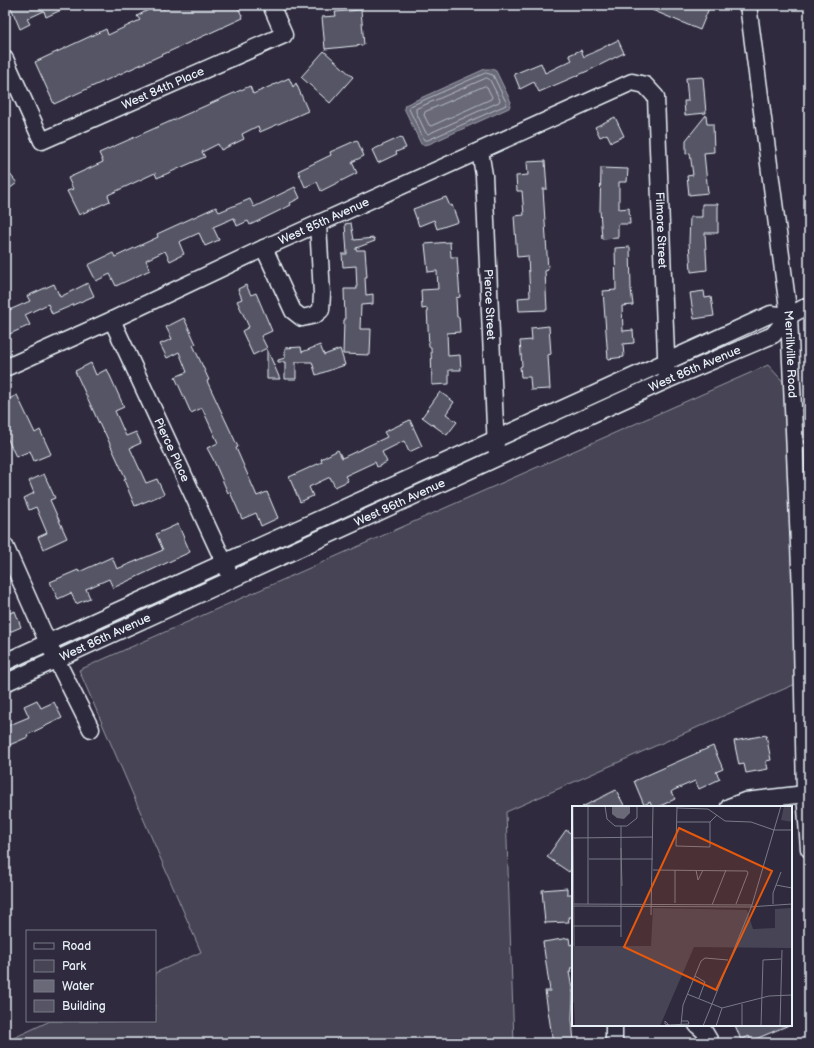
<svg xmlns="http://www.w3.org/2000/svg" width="814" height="1048" font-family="'Balsamiq Sans',sans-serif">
<rect width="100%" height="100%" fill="#2f2a3d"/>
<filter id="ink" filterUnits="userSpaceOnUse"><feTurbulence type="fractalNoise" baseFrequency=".025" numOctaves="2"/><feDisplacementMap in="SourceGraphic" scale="8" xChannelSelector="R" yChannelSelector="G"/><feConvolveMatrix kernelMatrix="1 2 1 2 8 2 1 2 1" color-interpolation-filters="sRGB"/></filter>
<g filter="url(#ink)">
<path fill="#464455" stroke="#979aa6" d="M768,365l41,45v268l-303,134 8,231h-509v-1l45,-21h105v-48l46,-21 -122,-282z"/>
<path fill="#696978" stroke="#9c9fab" d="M485,69h7l4,2 15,31 -2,6 -80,36 -6,1 -2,-1 -17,-36 1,-3z"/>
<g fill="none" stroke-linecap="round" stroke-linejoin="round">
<path stroke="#b5bbc5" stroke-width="1" d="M486,73l7,2 13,27v3l-78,35h-4l-15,-31v-2z
M487,78l3,2 10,20 -1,2 -71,32 -2,-1 -10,-21v-3z
M485,86l2,1 5,10 -1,2 -60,27 -2,-1 -5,-10 1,-3z"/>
</g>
<path fill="#575565" stroke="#e8f1f8" d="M10,5h62l-26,12 -2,-6 -17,8 3,5 -10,5z
M157,5h4l2,4 8,-4h66l6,13 -189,86 -19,-42 71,-33 2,6 32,-15 -3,-4z
M640,5h62l7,3 -9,22z
M361,10l3,35 -39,4 -3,-32 14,-1 -1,-4z
M618,40l6,13 -34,17 -51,22 -5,-10 -14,7 -6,-15 27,-11 4,10 27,-13 -3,-5 12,-5 3,7z
M324,51l29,26 -23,26 -29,-26z
M703,77l3,36 -21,2 -1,-14h4l-2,-23z
M289,78l4,9 3,-4 12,28 -48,21 -2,-6 -16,8 2,5 -23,11 -3,-6 -16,8 3,5 -48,21 -2,-5 -47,22 2,6 -31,14 -12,-24 6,-2 -5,-11 35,-16 -4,-9 151,-67 3,8z
M706,115l1,9h6l1,28 -10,1 4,40 -19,2 -2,-19 6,-1 -3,-22 -4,1v-14z
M615,117l9,19 -13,6 -4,-8 -7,3 -5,-10z
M401,137l5,11 -10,4 1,2 -19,9 -6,-13z
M357,140l7,16 -12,6 5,11 -36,18 -4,-9 -12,5 -7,-16 33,-16 -1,-3z
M545,161l2,28h-4l5,81 -3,1 2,39 -28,1 -1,-13 12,-1 -2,-41 -11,1 -3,-41 10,-1 -2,-24h-5l-1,-15 12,-1 -1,-13z
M5,168l12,15 -12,9z
M601,168l27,1 -1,13h-8v27l10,-1 1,16h-12v14l-16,1 -2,-29z
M295,187l5,11 -10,5 1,2 -41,20 -2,-4 -11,5 -3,-8 -21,9 6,13 -14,6 -6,-13 -20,9 5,12 -14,7 -5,-10 -19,9 4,10 -34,16 -6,-12 -14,7 -8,-16 25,-12 2,4 43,-20 -1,-3 59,-27 3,5 31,-13 4,8z
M446,197l4,9 2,-1 6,17 -21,7 -3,-9 -15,6 -6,-17z
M702,204h16v29h-13l2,37 -16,2 -2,-30 1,-25h12z
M351,223l3,17 20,-2 1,3 -19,7v2h9l2,27h-2l1,18 7,-1v10l-12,1 -1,24h11l-1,26 -27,-1 1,-34h1l-1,-31h13l-1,-23 -13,1 -1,-13h5l-2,-30z
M450,242l1,15h6l3,40 -4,1 1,19h2l1,15 -13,1 1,23 12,-1 1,15h-12v14l-17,1 -1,-38h-2l-2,-39 -5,1 -1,-19 17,-1 -1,-18 -9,1 -3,-28z
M630,247l1,42 2,16 -11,1 1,25 10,-1 1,13 -11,1 1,13 -16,2 -5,-68 13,-1 -1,-42z
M88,283l6,13 -42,18 -4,-10 -23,11 5,10 -25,11v-24l25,-11 -3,-5 27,-12 6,13z
M246,285l5,10 5,-2 16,38 -11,5 6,12 -14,7 -11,-24 7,-4 -12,-26 5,-2 -4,-10z
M704,291l1,7 6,-1 3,19 -20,3 -4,-26z
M184,318l12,26 -3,1 16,35 -2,1 31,66 -2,1 21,48 10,-4 11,26 -17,8 -5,-13 -14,6 -12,-27 -2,1 -15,-34 -6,-11 11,-5 -16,-35 -11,5 -16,-36 12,-5 -8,-20 -12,6 -7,-14 12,-5 -6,-12z
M549,326l2,28 -3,1 2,34 -19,1 -1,-13h-9l-1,-10 2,-1 -2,-25 12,-1 -1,-12z
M320,345l4,10 16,-6 5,16 -29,10 -4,-13h-16v17h-11v-17h-7v-2l7,-2v-10l16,-1 1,5z
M267,349l13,30h-13z
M91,363l5,12 11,-6 17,38 -9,4 11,25 10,-4 5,11 -11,5 11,24 5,11 11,-4 7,15 -29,12 -11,-26 2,-1 -22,-48 -1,1 -28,-61z
M440,392l14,10 -8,12 11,8 -10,13 -25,-18z
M17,395l18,38 5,-3 11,24 -17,7 -4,-10 -14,6 -11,-24v-32z
M410,420l12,26 -13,6 -5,-11 -22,11 5,10 -10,5 -2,-5 -30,14 3,5 -13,6 -5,-10 -21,10 4,9 -13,6 -11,-25 33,-15 -1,-3 17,-9 4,8 45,-21 -3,-5z
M44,474l11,24 -5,2 17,38 -24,11 -5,-12 9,-4 -11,-26 -7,3 -5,-12 10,-5 -5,-12z
M178,524l12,28 -77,36 -4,-9 -23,10 4,9 -14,6 -5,-11 -13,6 -8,-17 28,-12 1,2 33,-15 5,12 46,-19 -7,-16z
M15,611l6,16 -16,7v-19z
M37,700l4,8 13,-6 8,16 -35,17 1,2 -23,10v-20l24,-10 -5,-11z
M766,735l5,25 -5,1 2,8 -22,4 -2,-9 -5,1 -5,-24z
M713,746l10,23 -7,3 4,7 -21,10 -4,-8 -21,9 -3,2 4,7 -17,8h-6l-2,-5 -6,3 -10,-24z
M616,790l9,17h-43z
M566,830l7,5v32l-4,5 -22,-15z
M567,888v6h6v23h-5l1,5 -24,1 -3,-33z
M569,938l1,7 3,-1v24h-3l1,4h-2l4,22 -1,25 2,24h-21l-8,-52h5l-7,-49z
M735,1025h54l-38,16 -2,-5 -8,4z"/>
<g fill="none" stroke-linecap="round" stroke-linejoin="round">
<g stroke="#e8f1f8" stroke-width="19">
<g id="minor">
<path id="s1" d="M748,5l41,311 12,274 4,204 4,55"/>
<path id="s2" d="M5,59l37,82 242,-106 -13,-30"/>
<path id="s3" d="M480,151l4,24 12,274"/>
<path d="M264,248l29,63 9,7 13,-3 6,-5 1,-16 -4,-70"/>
<path id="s4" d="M112,320l117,253"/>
<path id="s5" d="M5,368l107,-48 152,-72 368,-166 13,3 11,12 11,283"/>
<path d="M5,546l43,97 43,86"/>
<path d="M5,662l766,-348 18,2"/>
<path id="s6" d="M5,683l662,-303 106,-45 16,-19 20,-11"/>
<path d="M729,807l16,-6 60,-7"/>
<path d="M614,1025v18"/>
<path d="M697,1025l7,6 7,12"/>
</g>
</g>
<use href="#minor" stroke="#2f2a3d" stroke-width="16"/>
</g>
</g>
<g text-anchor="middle" stroke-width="3" stroke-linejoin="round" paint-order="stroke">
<g font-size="12" fill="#e8f1f8" stroke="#2f2a3d">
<text dy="4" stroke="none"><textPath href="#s2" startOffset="222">West 84th Place</textPath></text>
<text dy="4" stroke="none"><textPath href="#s5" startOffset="351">West 85th Avenue</textPath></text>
<text dy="4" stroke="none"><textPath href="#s5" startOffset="852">Filmore Street</textPath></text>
<text dy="4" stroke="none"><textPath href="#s3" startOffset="154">Pierce Street</textPath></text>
<text dy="4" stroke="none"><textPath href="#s1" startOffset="352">Merrillville Road</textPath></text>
<text dy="4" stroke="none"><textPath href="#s6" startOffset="758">West 86th Avenue</textPath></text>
<text dy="4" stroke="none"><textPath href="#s4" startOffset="143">Pierce Place</textPath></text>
<text dy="4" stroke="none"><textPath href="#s6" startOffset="434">West 86th Avenue</textPath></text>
<text dy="4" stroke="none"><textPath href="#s6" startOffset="110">West 86th Avenue</textPath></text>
</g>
</g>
<g transform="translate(572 806)">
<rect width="220" height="220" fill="#2f2a3d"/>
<path d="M212,0h8v16l-11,-2zM81,102l94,2 6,19 22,-1v-19l17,-1v72l-1,-32 -97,-1 -34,79h-85l-1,-23 -2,-1v-56h79z" fill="#464455"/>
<path d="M40,0h18v7l-6,6 -7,-1 -5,-4z" fill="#696978"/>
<path fill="none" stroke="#797a88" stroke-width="1" d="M1,0l1,140M16,0v98M33,0l2,13 8,7h12l10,-8v-12M105,0l-1,40 34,1v-25l7,-7M105,2l31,1 17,12 26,1 23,8h18M105,16h33M1,32l80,-1M49,42l1,38M17,53h64M81,64l94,1 1,2 -12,31M124,64l2,10 5,-10M204,79l16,3M103,97v-33M0,98l180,1M201,98v-11l8,-21M140,99l14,-35M0,100l177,1 43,-3M79,109l2,-109M0,120h49M49,131v-111M123,170l10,6 -6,16M115,188l35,14 47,-12 23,-1M170,198v22M97,219l-4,-1v-3l4,4 20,-1 -1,-3h-7M109,219l2,-20 18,-44 4,-3 23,2M131,220l49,-121 29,-99M144,220l6,-18M189,220l2,-66 18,-1M208,220l2,-76"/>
<path fill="#e8590c" fill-opacity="0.15" stroke="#e8590c" stroke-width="2" d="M107,22l93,43 -56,119 -92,-43z"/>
<rect width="220" height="220" fill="none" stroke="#e8f1f8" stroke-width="2"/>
</g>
<rect width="814" height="1048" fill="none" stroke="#2f2a3d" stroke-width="20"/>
<rect x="10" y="10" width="794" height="1028" fill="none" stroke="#e8f1f8" stroke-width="1.5" filter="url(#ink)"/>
<rect x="26" y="930" width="130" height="92" fill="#2f2a3d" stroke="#797a88"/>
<rect x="34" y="943" width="20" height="6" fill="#2f2a3d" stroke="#797a88"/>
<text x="62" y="950" font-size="12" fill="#e8f1f8">Road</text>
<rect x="34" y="960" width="20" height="12" fill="#464455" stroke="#797a88"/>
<text x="62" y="970" font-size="12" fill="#e8f1f8">Park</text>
<rect x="34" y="980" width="20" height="12" fill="#696978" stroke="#797a88"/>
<text x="62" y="990" font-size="12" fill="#e8f1f8">Water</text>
<rect x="34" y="1000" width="20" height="12" fill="#575565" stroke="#797a88"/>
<text x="62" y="1010" font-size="12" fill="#e8f1f8">Building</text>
</svg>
